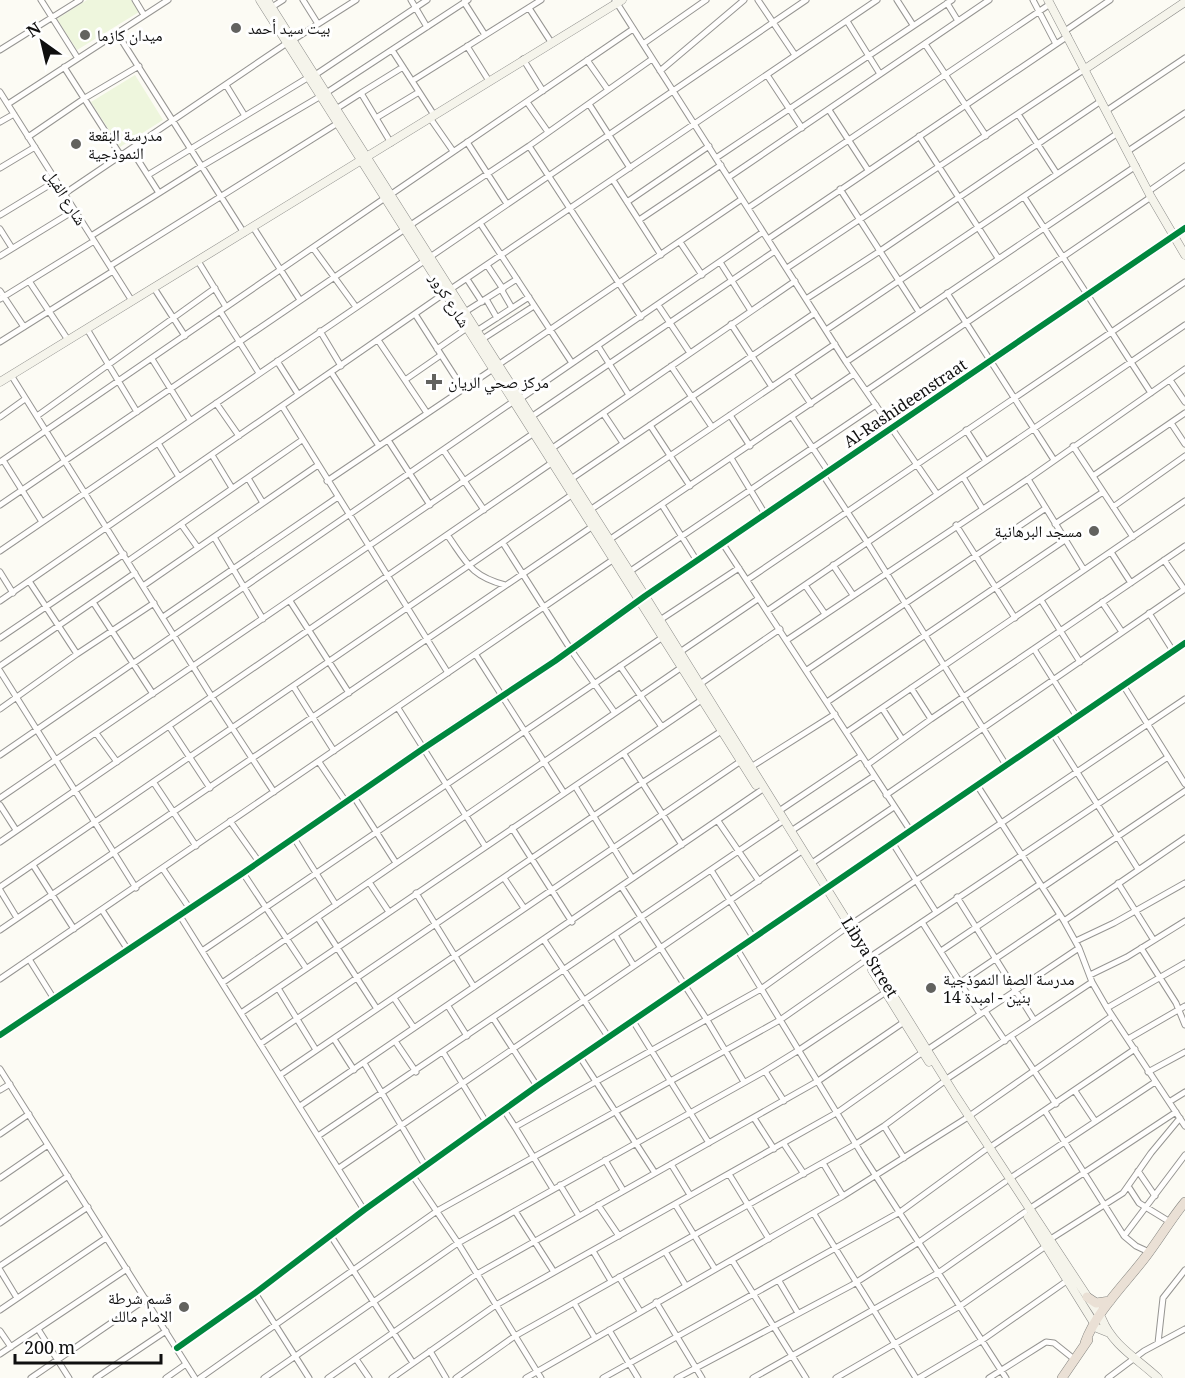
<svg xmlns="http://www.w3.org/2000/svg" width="1185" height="1378" font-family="Georgia,'Noto Naskh Arabic',serif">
<rect width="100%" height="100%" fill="#fcfbf4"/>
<path fill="#eef6dd" d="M87,0h44l8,12 -62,38 -20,-31z
M135,75l28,45 -43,27 -29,-45z"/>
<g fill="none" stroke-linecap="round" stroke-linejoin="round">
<g stroke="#969592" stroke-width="7">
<path id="street" d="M41,0l36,57
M135,0l9,15
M303,0l15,24
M411,0l16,27
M615,0l231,362 91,132
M758,0l37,55
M897,0l16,25
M1033,0l23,44
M464,2l21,33
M947,3l11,18
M272,7l11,-7
M529,8l22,34
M847,21l33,53
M1065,31l45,-31
M117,33l127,200
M293,40l63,-40
M643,44l63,-44
M925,44l61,92
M467,46l22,35
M0,50l80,-50
M392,50l42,65
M523,59l20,32
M587,60l21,30
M64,67l57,89
M660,71l84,-71
M315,75l112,-75
M767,75l35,53
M412,81l129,-81
M226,85l19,31
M0,92l132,209
M361,93l42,-26
M527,102l21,30
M8,104l160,-104
M589,104l41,64
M336,109l25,-16 15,25
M829,110l39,60
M1106,111l79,-53
M1018,114l39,60
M430,118l23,33
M0,122l14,-8
M919,136l79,122
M28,137l57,-39 54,-32
M467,142l40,62
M391,143l-15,-25 43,-26
M529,146l112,171
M131,149l28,44
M1128,151l57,-38
M716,158l236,-158
M0,168l35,-21
M148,175l161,-98
M729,177l260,-177
M613,180l48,75
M840,189l79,123
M1149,191l36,-25
M64,194l223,-151
M390,195l243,-166
M1024,197l127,196
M627,202l82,-56
M748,208l302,-204
M0,215l56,-34
M639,220l82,-55
M480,223l92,140
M409,226l120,-80 123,-87
M253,227l47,73
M0,229l12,19
M91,236l111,-70 124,-73 142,-93
M768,239l300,-203
M680,242l22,33
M313,248l43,59
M0,256l75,-46
M198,261l28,46
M720,262l31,49
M487,265l16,24
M110,266l228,-143
M787,268l298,-199
M467,279l15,23
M29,281l39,59
M154,288l31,48
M501,289l11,19
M0,291l24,36
M947,293l107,167
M0,299l94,-58
M486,299l11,19
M806,299l74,-48 221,-150
M658,305l32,48
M220,311l39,62
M465,312l52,-33
M415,314l48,75
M731,324l41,63
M87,329l50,83
M826,330l292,-197
M320,331l21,35
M475,332l54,-35
M378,340l49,73
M481,340l53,-34
M0,342l113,-71
M598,346l31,49
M437,349l30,-21
M152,359l38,61
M277,361l21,33
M846,362l290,-196
M498,365l244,-166
M671,366l41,61
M331,372l48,74
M791,374l20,30
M11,375l201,322 62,95
M405,380l36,-25
M1170,380l15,22
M866,391l285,-194
M520,399l243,-167
M216,403l23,33
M282,406l166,267
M603,413l20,30
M730,415l20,31
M37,416l178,-128
M0,417l25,-18
M531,417l244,-166
M792,417l36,54
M1171,423l14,21
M650,425l40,61
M966,430l20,31
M388,440l42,65
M158,443l21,34
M1073,446l60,91
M551,449l244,-168
M444,451l40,59
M212,455l20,33
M731,458l34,56
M3,460l39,62
M0,462l385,-264
M823,475l44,67 139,223
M1093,476l92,-63
M963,477l19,31
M248,478l15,25
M571,479l244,-166
M1028,479l56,91
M327,481l166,-112
M0,505l405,-276
M662,505l35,56
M1113,507l72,-51
M590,510l245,-166
M181,524l17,24
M1055,524l48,-32
M956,525l59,93
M448,536c19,27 23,40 57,49
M214,537l49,82
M609,540l245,-166
M503,543l68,107 44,63
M723,544l187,286
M0,551l806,-551
M1111,552l20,31
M1164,560l20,29
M128,561l174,-121
M833,565l20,30
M0,572l13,21
M629,572l247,-167
M747,580l438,-298
M29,581l48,73
M805,585l20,29
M143,586l175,-121
M1041,600l39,62
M0,601l445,-308 432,-293
M290,601l59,92
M93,602l60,92
M1102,602l20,30
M767,611l418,-286
M1149,613l24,38
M163,617l175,-120
M660,620l79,-52
M0,638l124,-84
M787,640l241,-161 157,-110
M1034,649l43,68
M680,652l78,-53
M476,655l88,138
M0,666l135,-93
M620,666l42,61
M807,670l239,-162
M0,671l136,217
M700,684l80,-55
M1123,685l62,99
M293,686l41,65
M911,688l20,31
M827,702l238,-162
M398,708l87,138
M882,708l20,31
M0,709l77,-55 77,-51
M169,726l41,62
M847,732l338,-231
M96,733l21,29
M1053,734l85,135
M624,754l58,91
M0,755l514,-354
M319,762l27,40
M867,765l64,-46 254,-173
M751,767l84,-53
M154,783l42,63
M977,785l87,136 15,27 13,34 15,26 78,118
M575,786l57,92
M886,795l299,-206
M354,797l42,66
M0,798l534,-365
M0,805l16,25
M779,811l82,-55
M230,821l29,41
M718,821l41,60
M512,828l60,94
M791,831l83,-55
M294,838l42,67
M0,842l553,-380
M892,842l44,70
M812,863l82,-56
M33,865l41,64
M163,869l27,40
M711,870l42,67
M243,873l63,95
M504,878l20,30
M369,882l20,30
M1118,883l35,56
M621,886l86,134 37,62
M0,887l573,-393
M1043,887l142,-96
M0,890l17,28
M416,893l58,94
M957,897l77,123
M102,910l26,40
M180,916l184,294
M318,918l59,91
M1064,921l121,-83
M922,922l58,92
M850,925l335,-226
M0,930l593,-404
M615,935l19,31
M544,940l65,98
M1076,941l38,-18 71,-40
M1141,948l35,55 9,22
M737,949l126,207 143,222
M202,951l461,-314
M941,951l99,-67
M870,957l298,-200
M29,959l25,40
M1090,975l37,-18 58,-36
M0,979l614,-420
M961,982l99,-67
M222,983l460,-316
M278,988l38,62
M394,998l20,30
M448,1006l19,30
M1107,1008l78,-45
M985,1011l20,30
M241,1013l462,-314
M493,1018l44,68
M633,1021l76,122
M1011,1036l45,68
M334,1039l20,31
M1128,1039l57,-33
M395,1041l21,31
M260,1044l382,-261 81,-53
M927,1050l152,-102
M443,1052l43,70
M580,1057l75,116
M364,1063l62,104
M0,1069l195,309
M765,1071l19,30
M1148,1072l37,-20
M280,1075l461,-314
M945,1080l147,-98
M0,1090l10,-6
M1075,1091l20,30
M1169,1102l16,-10
M300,1106l460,-315
M504,1110l11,17
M1045,1111l79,125 12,10 13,6
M754,1118l20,31
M884,1126l20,32
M0,1134l29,-20
M318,1136l462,-313
M784,1144l20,30
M989,1148l146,-99
M605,1160l18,30
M823,1163l20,33
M671,1164l19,31
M339,1168l460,-315
M1138,1171l17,25
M729,1174l40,65
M413,1176l45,67 83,135
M0,1178l48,-33
M1009,1179l146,-97
M560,1185l19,31
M1128,1186l11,17 31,19
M553,1189l-38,-62 246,-138 85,-61
M675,1204l40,65
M598,1205l21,31
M1029,1209l147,-97
M515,1211l39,61
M814,1214l102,164
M0,1223l68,-47
M331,1236l82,127
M1124,1236l61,-81
M1049,1240l74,-47 28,-40 29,-35
M593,1251l18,30
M666,1253l20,33
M732,1260l74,118
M0,1266l88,-59
M0,1270l17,28
M619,1277l21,34
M779,1281l19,32
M255,1293l54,85
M656,1302l46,76
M574,1303l21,35
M0,1310l106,-72
M38,1329l31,49
M609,1330l29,48
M0,1331l11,16
M1158,1343l5,-45 22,-28
M177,1348l78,-55 109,-83 173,-124 648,-443
M430,1351l16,27
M0,1354l127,-85
M356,1359l13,19
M31,1378l115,-79
M96,1378l70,-47
M166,1378l20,-14
M200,1378l237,-167 343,-191 86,-60
M264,1378l194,-135 307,-172 34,-21 87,-58
M328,1378l149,-104 341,-193 86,-59
M392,1378l104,-73 342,-193 85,-60
M456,1378l59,-42 341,-192 28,-18 58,-43
M526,1378l317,-182 122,-77 147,-103
M603,1378l297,-166 85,-62
M677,1378l175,-93 67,-43 86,-60
M753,1378l185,-105 87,-61
M836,1378l124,-72 86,-60
M919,1378l62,-37 87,-61
M989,1378l57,-36 8,1 20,16
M1108,1378l36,-27 41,-22"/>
</g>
<g stroke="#8c8c89" stroke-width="9">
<path id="secondary" d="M260,0l496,785
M267,0l378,596 310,499 147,224c11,27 36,40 56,59
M1048,0l103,197 34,58
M1085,69l100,-67
M0,382l622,-382
M872,970l57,92
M0,1035l243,-162 181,-125 131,-87 90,-65 540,-368
M1028,1217l69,111 10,4"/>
</g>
<g stroke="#83837f" stroke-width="10">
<path id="highway" d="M1087,1297l9,6 14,-2
M1085,1343c11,-32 42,-61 62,-88 13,-17 24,-36 38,-53
M1062,1378l26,-38"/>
</g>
<use href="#street" stroke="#fffefd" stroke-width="5"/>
<use href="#secondary" stroke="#f5f4eb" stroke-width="8"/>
<use href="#highway" stroke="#eae0d5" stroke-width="9"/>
<g stroke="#fff" stroke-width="10">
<path id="cycleway" d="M0,1035l243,-162 181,-125 131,-87 90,-65 540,-368
M177,1348l78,-55 109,-83 173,-124 648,-443"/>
</g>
<use href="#cycleway" stroke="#00873e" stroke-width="6"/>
</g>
<g fill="#62625f" stroke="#fff" stroke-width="2">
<circle cx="236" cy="28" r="6"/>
<circle cx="85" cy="35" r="6"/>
<circle cx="76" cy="144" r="6"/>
<path d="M431 373h6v6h6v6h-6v6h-6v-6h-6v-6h6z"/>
<circle cx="1094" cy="531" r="6"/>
<circle cx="931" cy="988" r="6"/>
<circle cx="184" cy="1307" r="6"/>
</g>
<g text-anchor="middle" stroke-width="6" stroke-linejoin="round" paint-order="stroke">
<g font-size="16" fill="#0f0f0f" stroke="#fff" text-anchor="start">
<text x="248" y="34">بيت سيد أحمد</text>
<text x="97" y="41">ميدان كازما</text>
<text x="88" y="141">مدرسة البقعة<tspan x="88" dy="18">النموذجية</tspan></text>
<text x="448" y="388">مركز صحي الريان</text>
<text x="1082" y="537" text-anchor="end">مسجد البرهانية</text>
<text x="943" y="985">مدرسة الصفا النموذجية<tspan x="943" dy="18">بنين - امبدة 14</tspan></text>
<text x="172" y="1304" text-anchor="end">قسم شرطة<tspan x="172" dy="18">الامام مالك</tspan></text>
</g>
<g font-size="16" fill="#0f0f0f" stroke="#fff">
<text transform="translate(66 197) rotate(58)" y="6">شارع الفيل</text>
<text transform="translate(450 300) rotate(58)" y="6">شارع كرور</text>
<text transform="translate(905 403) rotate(-34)" y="6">Al-Rashideenstraat</text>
<text transform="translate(870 957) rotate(58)" y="6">Libya Street</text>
</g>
</g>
<g transform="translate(42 42) rotate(326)" stroke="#ffffff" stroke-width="4.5" paint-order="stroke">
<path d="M0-4.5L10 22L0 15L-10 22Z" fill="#0f0f0f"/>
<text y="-9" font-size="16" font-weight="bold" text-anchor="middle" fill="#0f0f0f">N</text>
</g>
<path d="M15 1354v9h146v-9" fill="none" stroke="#0f0f0f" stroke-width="3"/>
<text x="24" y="1354" font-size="18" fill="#0f0f0f" stroke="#ffffff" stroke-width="4.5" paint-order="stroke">200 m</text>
</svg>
